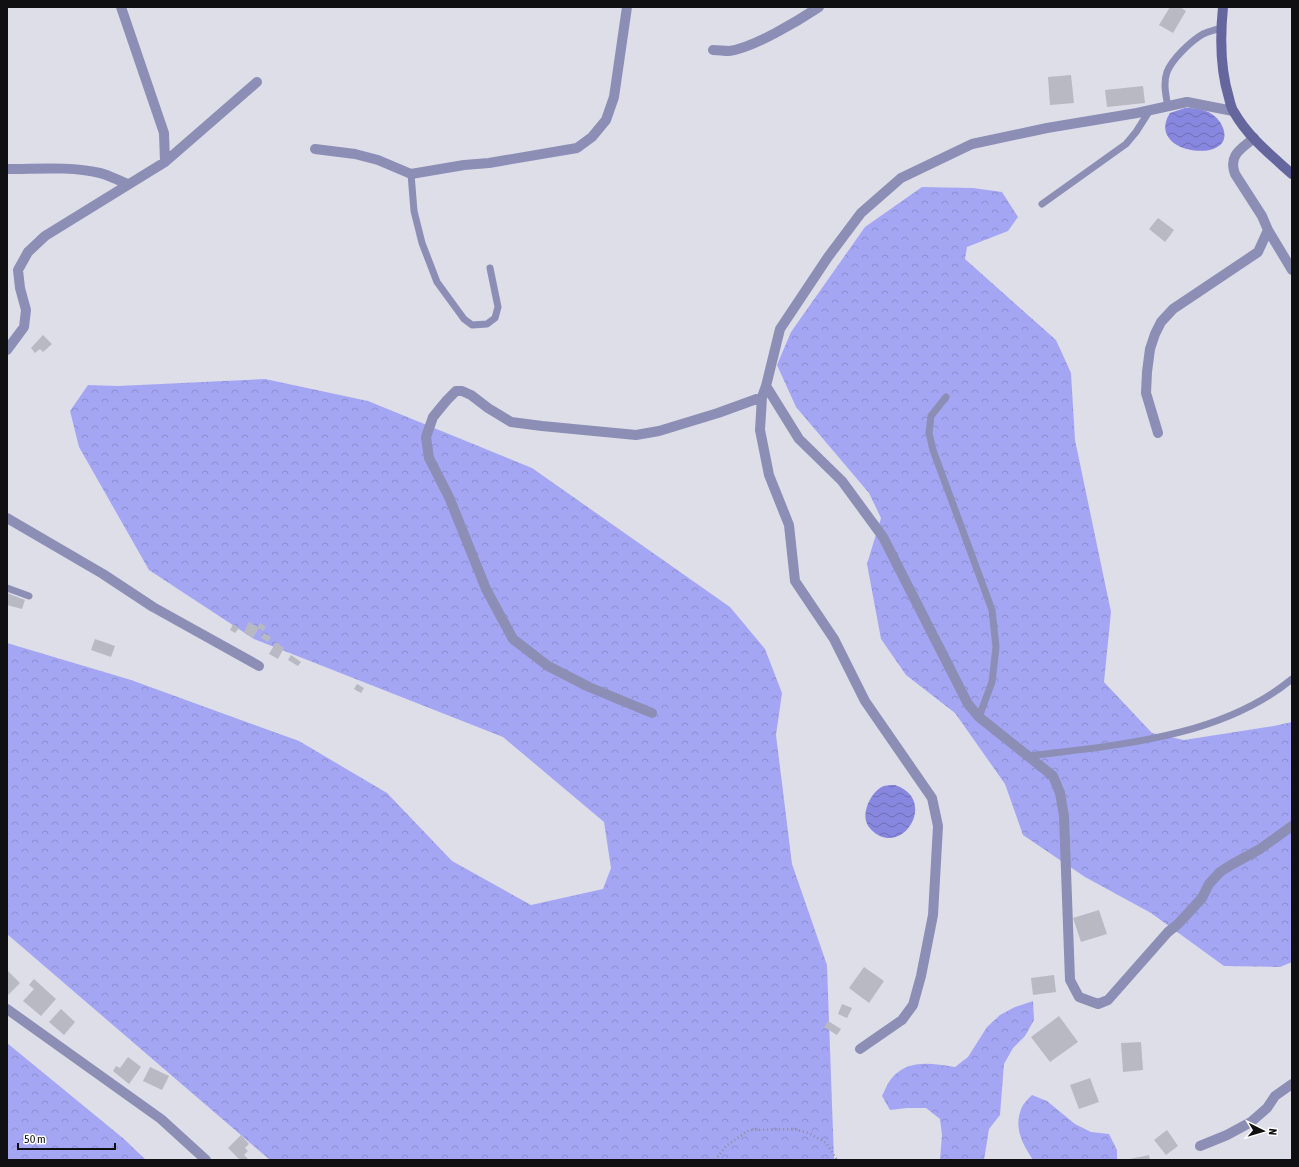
<svg xmlns="http://www.w3.org/2000/svg" width="1299" height="1167" font-family="'Asap Condensed',sans-serif">
<defs>
<pattern id="forest-crowns" width="20" height="18" patternUnits="userSpaceOnUse"><rect width="20" height="18" fill="#a4a6f3"/><path d="M2 6a3 3 0 1 1 6 0M12 15a3 3 0 1 1 6 0" fill="none" stroke="#8c8ecf"/></pattern>
<pattern id="water-waves" width="16" height="10" patternUnits="userSpaceOnUse"><rect width="16" height="10" fill="#8887df"/><path d="M0 5q4-4 8 0t8 0" fill="none" stroke="#6e6db4"/></pattern>
</defs>
<rect width="100%" height="100%" fill="#dedee9"/>
<path fill="url(#forest-crowns)" d="M922,187l51,1 29,4 16,25 -10,14 -41,16 -2,12 91,81 15,33 4,67 36,172 -7,70 48,51 32,7 90,-14 18,-4v240l-12,5 -56,-1 -73,-53 -66,-36 -62,-42 -18,-51 -50,-71 -49,-38 -25,-36 -14,-75 14,-46 -12,-25 -73,-86 -19,-42 14,-33 74,-105z
M265,379l103,22 164,67 198,139 35,42 17,44 -6,42 16,129 35,101 7,195h-564l-263,-226v-291l124,37 168,61 88,52 65,68 79,44 72,-16 8,-21 -7,-46 -101,-85 -249,-98 -105,-69 -70,-123 -9,-36 18,-26 30,1z
M1033,1001l1,19 -9,16 -12,12 -9,16 -4,51 -11,14 -5,31h-44l2,-25 -2,-16 -14,-11h-19l-17,2 -8,-14c3,-6 5,-12 9,-17 18,-21 40,-15 64,-12l13,-10 19,-30 13,-12 15,-8z
M7,1043l117,96 22,21h-139z
M1032,1095l15,6 28,23 16,8 18,2 8,16v10h-84c-11,-17 -20,-33 -11,-53 2,-4 7,-9 10,-12z"/>
<path fill="url(#water-waves)" d="M1185,108c13,0 27,2 35,14 27,44 -78,35 -50,-9z
M895,785c40,13 13,64 -15,51 -6,-3 -12,-8 -14,-15 -3,-11 5,-27 14,-33 4,-3 10,-3 15,-3z"/>
<path fill="#b8b9c3" d="M1170,7h10l6,4 -13,22 -14,-8z
M1071,75l3,28 -24,2 -2,-28z
M1143,86l2,17 -38,4 -2,-17z
M1158,218l16,12 -9,12 -16,-13z
M43,335l9,9 -9,8 -3,-3 -5,4 -4,-5z
M7,593l18,7 -3,9 -15,-4z
M249,622l9,5 2,-4 6,4 -3,4 -4,-3 -6,10 -9,-6z
M233,624l6,4 -4,5 -5,-3z
M264,633l7,4 -3,5 -7,-4z
M95,639l20,7 -4,11 -20,-7z
M276,642l8,6 -6,11 -9,-5z
M291,655l10,7 -3,4 -10,-6z
M357,684l7,4 -3,5 -7,-4z
M1099,910l8,24 -26,8 -8,-24z
M864,967l20,14 -15,22 -20,-15z
M8,971l12,12 -13,13v-24z
M1054,975l2,17 -23,3 -2,-17z
M34,979l22,20 -15,17 -18,-15 11,-12 -5,-4z
M842,1004l10,4 -5,10 -9,-4z
M61,1009l14,13 -11,13 -15,-13z
M1059,1016l19,26 -28,20 -19,-25z
M828,1021l13,8 -4,6 -13,-8z
M1141,1042l2,28 -20,2 -2,-29z
M128,1057l13,10 -12,17 -16,-13 3,-5 4,2z
M150,1067l19,9 -7,14 -19,-9z
M1090,1078l9,24 -20,7 -9,-24z
M1167,1130l11,16 -12,9 -12,-15z
M241,1135l8,9 -4,4 3,3 -4,4 4,4 -1,1h-7l-12,-12z
M1149,1155l1,5h-20v-1z"/>
<g fill="none" stroke-linecap="round" stroke-linejoin="round">
<path stroke="#8e8e96" stroke-width="2.5" stroke-dasharray="1 3" stroke-linecap="butt" d="M715,1160l11,-14 23,-16 44,-1 16,4 17,10 11,17"/>
<path stroke="#8c8eb5" stroke-width="7" d="M1168,107c-2,-11 -5,-24 -1,-35 5,-13 24,-31 36,-38 6,-3 12,-4 18,-6
M411,174l3,37 8,32 15,39 27,37 8,6 15,-1 8,-6 3,-11 -8,-39
M1042,204l84,-60 10,-12 14,-22
M946,397l-15,19 -2,17 4,17 59,160 4,37 -4,35 -13,35
M7,588l22,8
M1028,756c89,-11 192,-18 264,-77"/>
<path stroke="#8c8eb5" stroke-width="10" d="M121,7l43,126 1,29
M713,50c5,0 11,1 16,1 24,-3 69,-30 90,-44
M315,149l40,5 23,6 33,14 53,-9 25,-2 88,-15 15,-11 14,-17 8,-23 13,-90
M7,169c31,0 62,-3 93,4 9,2 19,8 28,11
M1268,230l24,40
M7,350l17,-23 2,-17 -6,-22 -2,-18 10,-18 17,-16 120,-74 92,-80
M766,386l33,53 43,42 41,56 85,167 11,13 74,59 7,17 4,23 6,164 9,17 19,7 10,-4 60,-68 10,-8 24,-26 7,-14 11,-12 11,-7 29,-16 32,-23
M1158,433l-12,-40 1,-21 3,-23 5,-15 6,-12 12,-13 85,-57 10,-22 -6,-14 -27,-42c-7,-19 6,-25 19,-36
M7,518l96,56 50,33 106,59
M652,713l-63,-26 -41,-21 -35,-27 -27,-50 -37,-92 -20,-39 -3,-21 7,-20 14,-17 9,-9h6l9,4 17,13 23,14 31,4 94,9 23,-4 59,-18 44,-16
M7,1009l154,110 45,41
M860,1049l42,-29 11,-15 8,-29 12,-61 5,-89 -6,-28 -67,-97 -31,-62 -39,-58 -6,-56 -20,-50 -9,-45 2,-33 4,-11 14,-57 48,-72 33,-44 40,-35 71,-34 75,-16 90,-15 50,-11 46,9
M1200,1146l27,-11 24,-13 16,-14 8,-12 17,-12"/>
<path stroke="#65669e" stroke-width="10" d="M1223,7c-3,30 -3,62 6,91 1,4 2,10 5,14 14,25 37,43 58,62"/>
</g>
<rect width="1299" height="1167" fill="none" stroke="#101013" stroke-width="16"/>
<g transform="translate(1263 1131) rotate(95)" stroke="#ffffff" stroke-width="3" paint-order="stroke">
<path d="M0-3L7 15L0 10L-7 15Z" fill="#101013"/>
<text y="-6" font-size="11" font-weight="bold" text-anchor="middle" fill="#101013">N</text>
</g>
<path d="M18 1143v6h97v-6" fill="none" stroke="#101013" stroke-width="2"/>
<text x="24" y="1143" font-size="12" fill="#101013" stroke="#ffffff" stroke-width="3" paint-order="stroke">50 m</text>
</svg>
